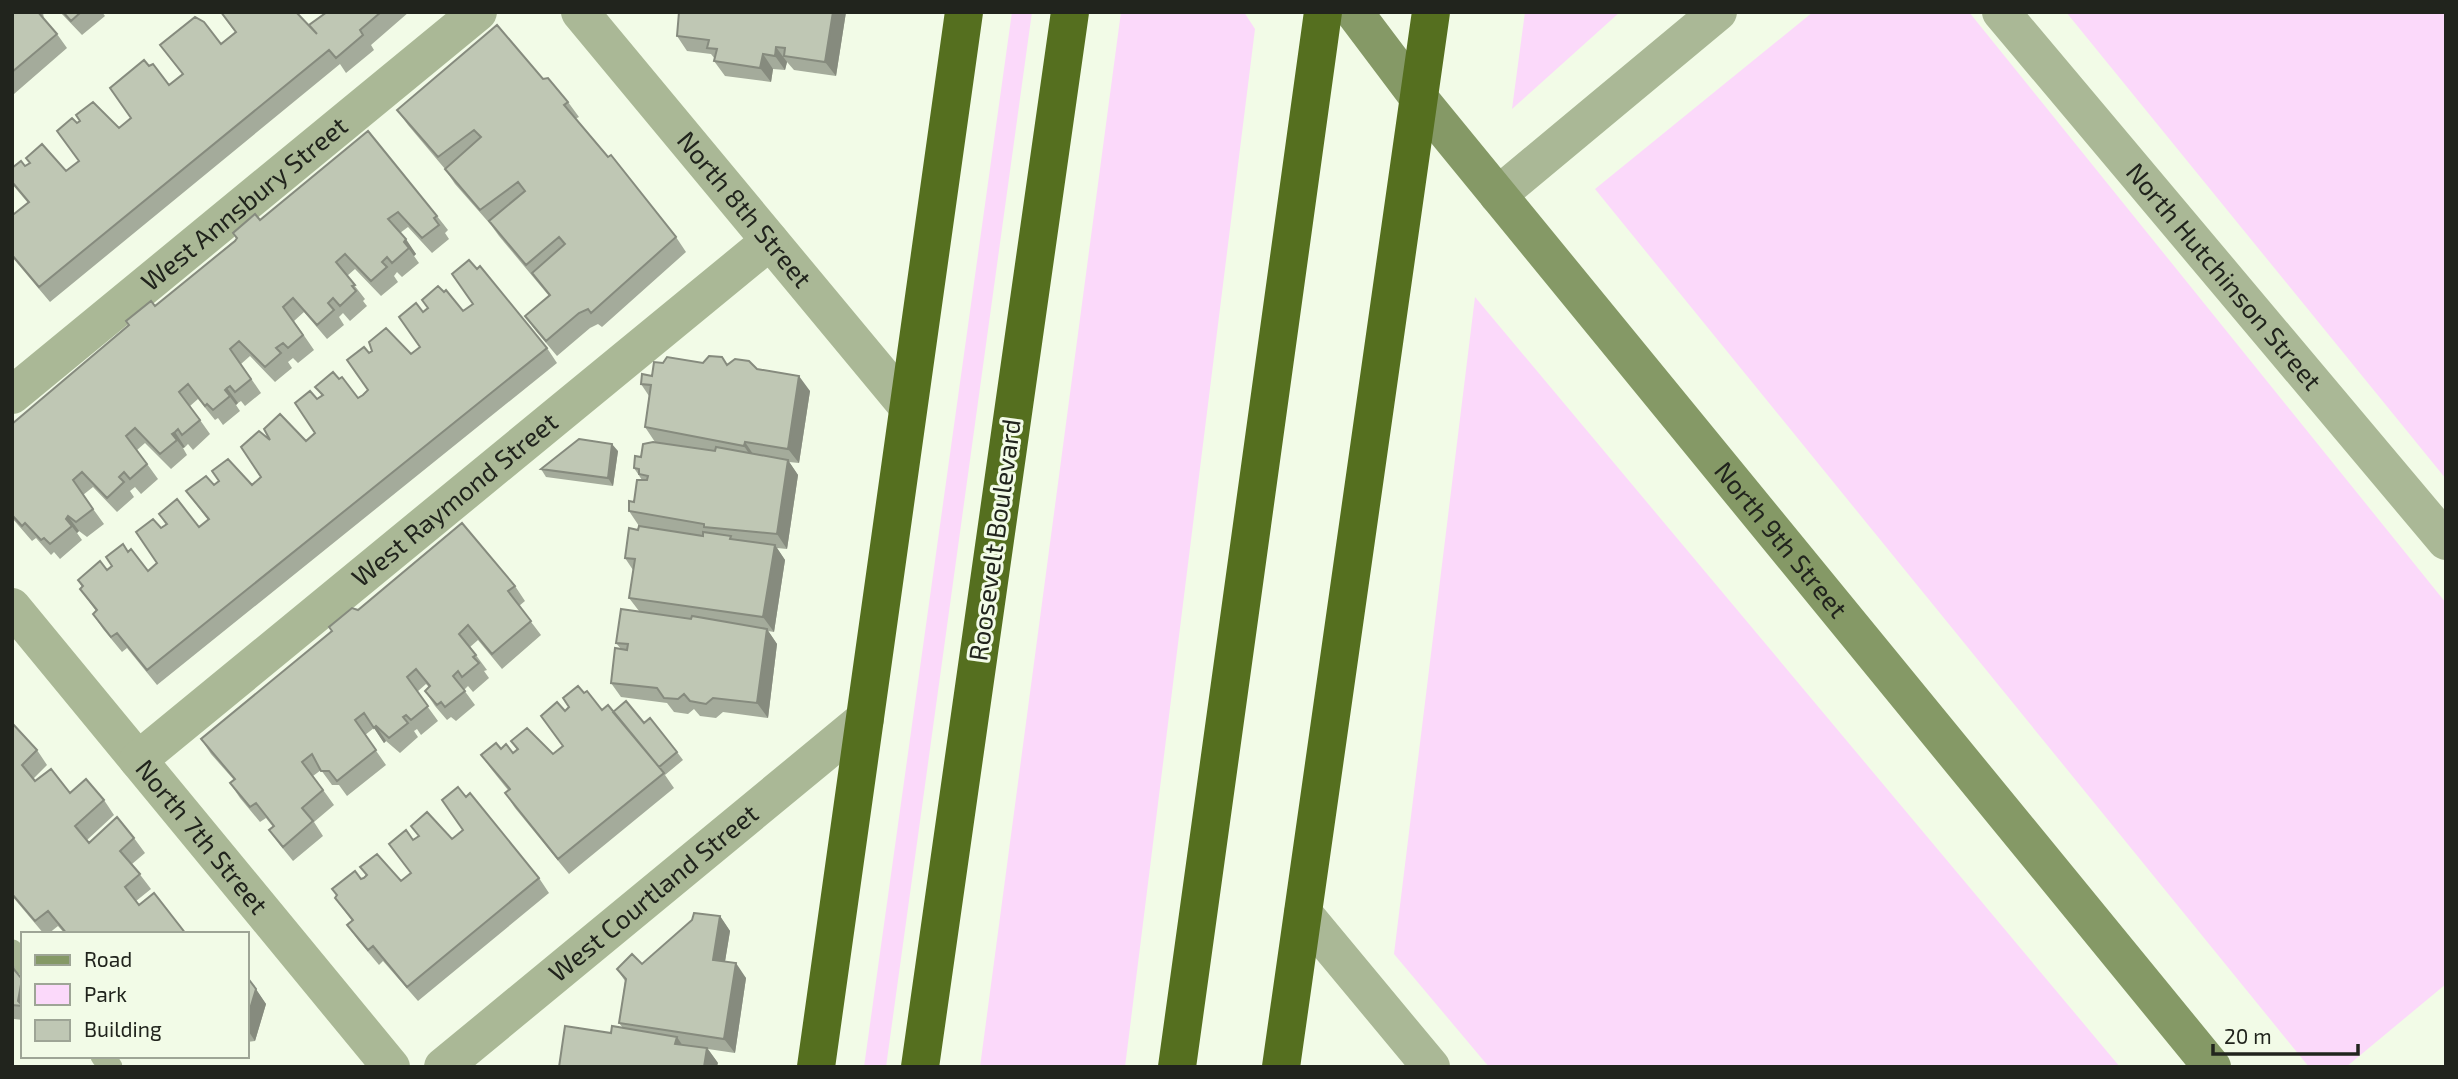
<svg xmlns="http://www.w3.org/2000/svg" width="2458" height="1079" font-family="'Exo 2',sans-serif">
<rect width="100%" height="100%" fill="#f2fbe7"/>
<path fill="#fbd9fa" d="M1012,12h20l-146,1055h-22z
M1121,12h123l11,17 -130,1038h-145z
M1525,12h95l-108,97z
M1813,12h156l477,591v381l-100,83h-37l-714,-878z
M2066,12h380v467z
M1475,297l645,770h-631l-95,-113z"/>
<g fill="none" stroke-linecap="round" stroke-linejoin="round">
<path stroke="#aab896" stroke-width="23" d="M12,951l11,12
M102,1056l9,11"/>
<g stroke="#aab896" stroke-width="38">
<path id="s1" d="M580,12l328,395"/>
<path id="s2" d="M2001,12l445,529"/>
<path d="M1498,195l220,-183"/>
<path id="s3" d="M12,395l466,-383"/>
<path id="s4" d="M12,607l379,460"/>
<path id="s5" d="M138,760l632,-519"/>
<path d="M1303,913l128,154"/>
<path id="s6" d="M443,1067l422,-348"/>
</g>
<path stroke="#859966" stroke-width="38" id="s7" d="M1354,12l64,85 794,970"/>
<path stroke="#556f1f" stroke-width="38" d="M816,1067l148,-1055
M920,1067l150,-1055
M1177,1067l146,-1055
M1281,1067l150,-1055"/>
</g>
<path fill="#a4ab9b" d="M12,12h31l1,8 13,14 10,14 -53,46 -2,-2z
M60,12h42l3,4 -23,19z
M220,12l93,18 14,-18h82l-38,33 3,5 -28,23 -6,-9 -290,238 -38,-45v-45l2,2 14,-11 -16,-19v-16l54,3 13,-10 -2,-38 42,5 12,-10 18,-52 20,19 13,-11 -22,-29 61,-1 14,-12z
M679,12h167l-10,64 -42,-6 -7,-8 -2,8 -12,-1 -2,13 -46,-6 -11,-15 1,-2 -4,-5 -24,-3 -10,-15z
M543,79l25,23 11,15 -4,2 101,118 10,15 -84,75 -4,-3 -8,4 -33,28 -21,-25 -11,-15 24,-20 -50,-60 -8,-11 -36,-41 -10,-15 -37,-44 -11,-15z
M368,131l69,85 11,14 -3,3 4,6 -17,14 -24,-26 -8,6 16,21 -2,2 5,7 -17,14 -5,-5 -3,4 4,6 -17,14 -26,-27 -8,7 18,23 -2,2 4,5 -17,15 -7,-8 -4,4 5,8 -17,14 -23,-27 -10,9 20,29 -16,13 -5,-5 -5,4 4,6 -17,14 -25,-26 -9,8 20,29 -16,13 -4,-5 -3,2 -2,2 4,6 -17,14 -5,-7 -3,2 -17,-21 -8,7 20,28 -17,16 -5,-6 -3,3 -2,1 4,7 -16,14 -26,-26 -8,7 21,29 -17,15 -6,-7 -5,4 4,6 -17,15 -24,-25 -10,8 21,29 -17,13 -8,-6 -2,2 5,7 -22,19 -6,-7 -3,3 -15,-17 -4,3 -20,-23v-94l224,-185 -3,-6 27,-13z
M422,300l41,11 84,37 10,15 -400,322 -30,-37 -5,4 -19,-23 -10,-15 3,-3 -16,-22 2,-2 -4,-7 29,-10 21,-18 20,19 9,-8 4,-35 5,-3 -7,-11 40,13 9,-7 -22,-29 28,-6h38l9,-8 9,-37 36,1 9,-8 2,-34 5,-3 -7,-9 43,11 10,-8 1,-37 42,1 9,-7 3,-35 5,-3z
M663,363h40l24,1 30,5 53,22 -11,72 -10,-1 9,13 -11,74 -10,-1 8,12 -11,72 -6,-1 9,13 -9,74 -45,-6 -7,6 -16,-2 -6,-7 -6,5 -14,-2 -7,-9 -46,-6 -10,-14 10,-34 -5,-6 23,-32 -10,-13 4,-28 -8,-12 14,-32 -10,-15 13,-31 -8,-12 7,-11 27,-13 -13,-2 -10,-15 4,-31 -8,-12 11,-8z
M618,451l-5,35 -67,-9 -5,-8z
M515,586l10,15 -6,5 22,29 -39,34 -24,-29 -8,7 17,23 -3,1 5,7 -16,14 -5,-6 -4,4 11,15 -19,16 -5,-4 -4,3 -12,-14 -10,-15 4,-4 -3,-3 -9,8 21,29 -17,14 -4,-6 -3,2 4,6 -18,16 -14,-12 -2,2 -10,-15 -9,7 21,30 -39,31 -8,-11h-7l-11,-15 -8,6 21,29 -20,17 9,14 -30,25 -13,-16 -11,-15 4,-3 -7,-9 -6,4 -20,-24 -10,-15 4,-3 -23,-26 -10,-15 157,-129z
M584,693l18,17 11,2 31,11 33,29 6,8 -18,15 9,13 -105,86 -54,-66 -10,-15 3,-3 -16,-20 -11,-15 20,-6 12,4 4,-3 -6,-9 42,13 10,-8 2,-35 4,-4 -6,-9z
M12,723l25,27 10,15 -14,14 2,2 35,12 34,7 10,15 -27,25 2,3 45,-5 11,15 -13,11 19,25 -15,12 3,4 47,29h-121l-7,-8 -10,8h-4l-32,-38z
M466,797l73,81 10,15 -131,108 -35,-40 -4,4 -21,-25 -11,-15 5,-4 -17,-23 2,-2 -5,-7 29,-10 5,-4 -6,-8 41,14 10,-8 2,-33 39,-1 11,-9z
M720,916l10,15 -5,30 21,17 -11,75 -27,-4 10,14 -107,-30 12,-5 -4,-5 6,-42 -8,-12 25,-5z
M12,963l3,4v4l8,9v40l-9,-1 -1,6h-1z
M247,977l19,27 -11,37 -8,1z"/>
<path fill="#868b7e" d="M833,12h13l-10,64 -11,-14z
M776,47l11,15 -2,8 -10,-14z
M763,54l10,15 -2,13 -11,-14z
M406,239l10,15 -2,2 -10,-14z
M799,376l11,15 -11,72 -11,-14z
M227,388l11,15 -2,2 -11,-15z
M175,432l10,15 -2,1 -11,-14z
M745,442l10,15 -1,4 -10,-15z
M612,444l6,7 -5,35 -5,-8z
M788,460l10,15 -11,74 -10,-15z
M68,516l11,15 -2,2 -11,-14z
M775,545l10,15 -11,72 -11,-15z
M767,629l10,15 -9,74 -11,-15z
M376,726l10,15 -2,2 -10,-15z
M720,916l10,15 -7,43 -10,-14z
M736,963l10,15 -11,75 -11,-14z
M22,979l1,1v26l-5,-5z
M256,989l10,15 -11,37 -8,-12v-10z
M677,1037l10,15 -12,-8z
M707,1048l11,15 -1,4h-13z"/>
<path fill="#bfc7b4" stroke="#868b7e" stroke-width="2" d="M12,12h26l19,22 -45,38z
M63,12h18l-10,9z
M221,12h75l21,22 -8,-9 18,-13h54l-21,18 3,5 -27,23 -7,-8 -290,237 -27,-32v-43l2,2 15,-12 -17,-20v-14l9,-7 4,5 5,-3 -4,-5 16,-14 24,27 13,-10 -22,-30 15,-13 5,5 3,-2 -4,-6 17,-13 26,26 12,-10 -21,-30 34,-28 5,6 4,-2 16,21 14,-11 -23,-29 35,-28 9,5 17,22 15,-12z
M679,12h154l-8,50 -41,-6 1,-8 -9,-1 -1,9 -12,-2 -3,14 -46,-7 3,-12 -10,-1 2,-8 -32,-4z
M497,25l46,54 5,-1 20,24 -4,3 44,52 3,-2 65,82 -85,76 -3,-4 -9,4 -33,28 -21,-25 25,-21 -18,-22 33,-29 -6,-7 -33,28 -37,-44 36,-30 -7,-9 -38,28 -35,-41 36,-32 -7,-7 -36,27 -41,-47z
M368,131l69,85 -3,2 5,7 -17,13 -24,-26 -10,7 18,20 -2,3 5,6 -17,15 -5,-6 -5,5 5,5 -16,14 -26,-27 -9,8 19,23 -3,1 4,5 -16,15 -7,-8 -5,5 6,7 -17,15 -24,-27 -10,9 20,28 -15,13 -5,-5 -7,5 5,5 -16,14 -26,-26 -9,8 21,30 -16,13 -5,-6 -3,2 -2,2 5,6 -17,14 -6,-6 -2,2 -17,-22 -9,8 21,28 -18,15 -4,-6 -3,3 -3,2 5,6 -17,14 -25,-26 -9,8 21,28 -17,15 -6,-7 -5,5 5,5 -17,16 -25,-26 -9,8 20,29 -17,13 -8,-6 -2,3 6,7 -22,18 -6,-6 -3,2 -16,-17 -3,3 -10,-11v-91l117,-99 -3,-4 25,-20 4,5 80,-65 2,-3 -4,-5 22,-19 5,6z
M469,260l8,9 3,-3 67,82 -400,322 -30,-37 -6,4 -18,-23 4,-4 -17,-21 3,-3 -5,-6 22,-19 7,9 5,-4 -6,-9 17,-13 5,8 3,-3 17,22 9,-8 -21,-31 17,-13 8,9 6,-4 -8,-10 18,-15 22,28 10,-8 -23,-28 20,-15 8,9 5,-4 -7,-10 16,-12 24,26 9,-8 -20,-30 18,-16 11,9 -6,-11 16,-15 26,27 9,-8 -20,-30 15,-12 7,8 6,-4 -8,-8 18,-15 6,7 3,-2 16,21 5,-3 5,-5 -21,-30 17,-13 5,6 3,-2 -3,-9 17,-14 25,26 9,-7 -21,-30 17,-14 7,9 5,-4 -6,-8 16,-14 6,6 2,-2 17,21 10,-7 -21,-30z
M709,356l13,1 5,8 8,-6 14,2 8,8 42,7 -11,73 -43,-7 -1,4 -99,-19 6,-42 -10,-1 1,-10 10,2 2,-14 9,1 4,-6 36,6z
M579,439l33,5 -4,34 -67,-9z
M653,442l62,9 1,-4 72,13 -11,74 -73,-7v-3l-75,-13v-10l5,1 3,-22h10l1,-4 -9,-2v-5l-5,-1 1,-12 6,1 2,-13z
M462,523l53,63 -7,5 23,30 -39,33 -24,-29 -9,9 17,21 -3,2 6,6 -17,14 -4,-6 -5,5 12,15 -20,16 -4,-5 -4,3 -12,-14 5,-5 -14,-17 -9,8 21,29 -17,14 -5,-5 -3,2 5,6 -19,15 -13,-12 -2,2 -10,-15 -9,7 21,30 -39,31 -8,-10h-8l-9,-17 -10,8 21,28 -21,18 11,13 -30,26 -14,-17 5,-4 -18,-23 -6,4 -20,-24 5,-4 -34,-40 131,-108 -3,-4 23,-19 6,2z
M639,526l64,10v-4l28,4 -1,3 45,6 -12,72 -134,-19 6,-39 -10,-1 4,-30 9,2z
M621,609l70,10 1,-3 75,13 -10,74 -44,-5 -7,6 -16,-3 -6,-7 -6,5 -14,-1 -7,-10 -46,-5 4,-35 12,2 1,-6 -12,-1z
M578,686l6,7 3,-2 15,19 6,-5 56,68 -106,86 -53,-66 5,-4 -29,-34 15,-12 5,6 5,-5 7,9 5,-4 -7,-8 16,-13 26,26 10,-8 -22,-30 16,-14 8,9 4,-4 -6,-9z
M626,701l18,22 6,-5 27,34 -18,15 -46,-55z
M12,723l25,27 -15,15 13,16 16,-12 19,24 16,-14 18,21 -29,26 14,17 28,-26 17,21 -14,13 20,23 -15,13 14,18 15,-12 32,41h-119l-19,-23 -13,10 -23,-27z
M458,787l8,10 4,-4 69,85 -132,109 -34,-41 -5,4 -21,-25 6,-5 -18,-22 2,-3 -5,-6 23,-18 6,8 3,-1 3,-3 -7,-8 17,-13 24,27 10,-8 -22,-29 17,-14 7,10 6,-4 -8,-10 16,-14 25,27 5,-4 6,-5 -21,-30z
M694,913l26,3 -7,44 23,3 -12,76 -105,-16 7,-44 -9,-10 15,-15 10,10 50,-44z
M12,967l10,12 -4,22 5,5 -11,-1z
M247,977l9,12 -9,30z
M565,1026l46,7 1,-7 65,11 -2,7 32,4 -3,19h-145z"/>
<g text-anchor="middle" stroke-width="6" stroke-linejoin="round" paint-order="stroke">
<g font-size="26" fill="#21241d" stroke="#f2fbe7">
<text dy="9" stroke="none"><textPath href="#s3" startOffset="301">West Annsbury Street</textPath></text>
<text dy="9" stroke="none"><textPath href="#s1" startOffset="257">North 8th Street</textPath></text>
<text dy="9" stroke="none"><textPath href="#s2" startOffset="346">North Hutchinson Street</textPath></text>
<text dy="9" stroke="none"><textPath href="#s5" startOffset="410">West Raymond Street</textPath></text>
<text transform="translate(995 540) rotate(-82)" y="9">Roosevelt Boulevard</text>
<text dy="9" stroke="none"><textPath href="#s7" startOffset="679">North 9th Street</textPath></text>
<text dy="9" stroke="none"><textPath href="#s4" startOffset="298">North 7th Street</textPath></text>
<text dy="9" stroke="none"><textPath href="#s6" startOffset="273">West Courtland Street</textPath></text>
</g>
</g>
<rect width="2458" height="1079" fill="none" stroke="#21241d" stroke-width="28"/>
<rect x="21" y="932" width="228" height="126" fill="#f2fbe7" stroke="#9ea596" stroke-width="2"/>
<rect x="35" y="955" width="35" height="10" fill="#859966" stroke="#9ea596" stroke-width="2"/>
<text x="84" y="967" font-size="21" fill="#21241d">Road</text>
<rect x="35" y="984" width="35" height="21" fill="#fbd9fa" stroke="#9ea596" stroke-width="2"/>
<text x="84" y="1002" font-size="21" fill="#21241d">Park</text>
<rect x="35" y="1020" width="35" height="21" fill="#bfc7b4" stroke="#9ea596" stroke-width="2"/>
<text x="84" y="1037" font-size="21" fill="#21241d">Building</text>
<path d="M2213 1044v10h145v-10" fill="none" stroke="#21241d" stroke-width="3.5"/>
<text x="2224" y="1044" font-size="21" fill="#21241d" stroke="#f2fbe7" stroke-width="5" paint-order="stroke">20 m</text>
</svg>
